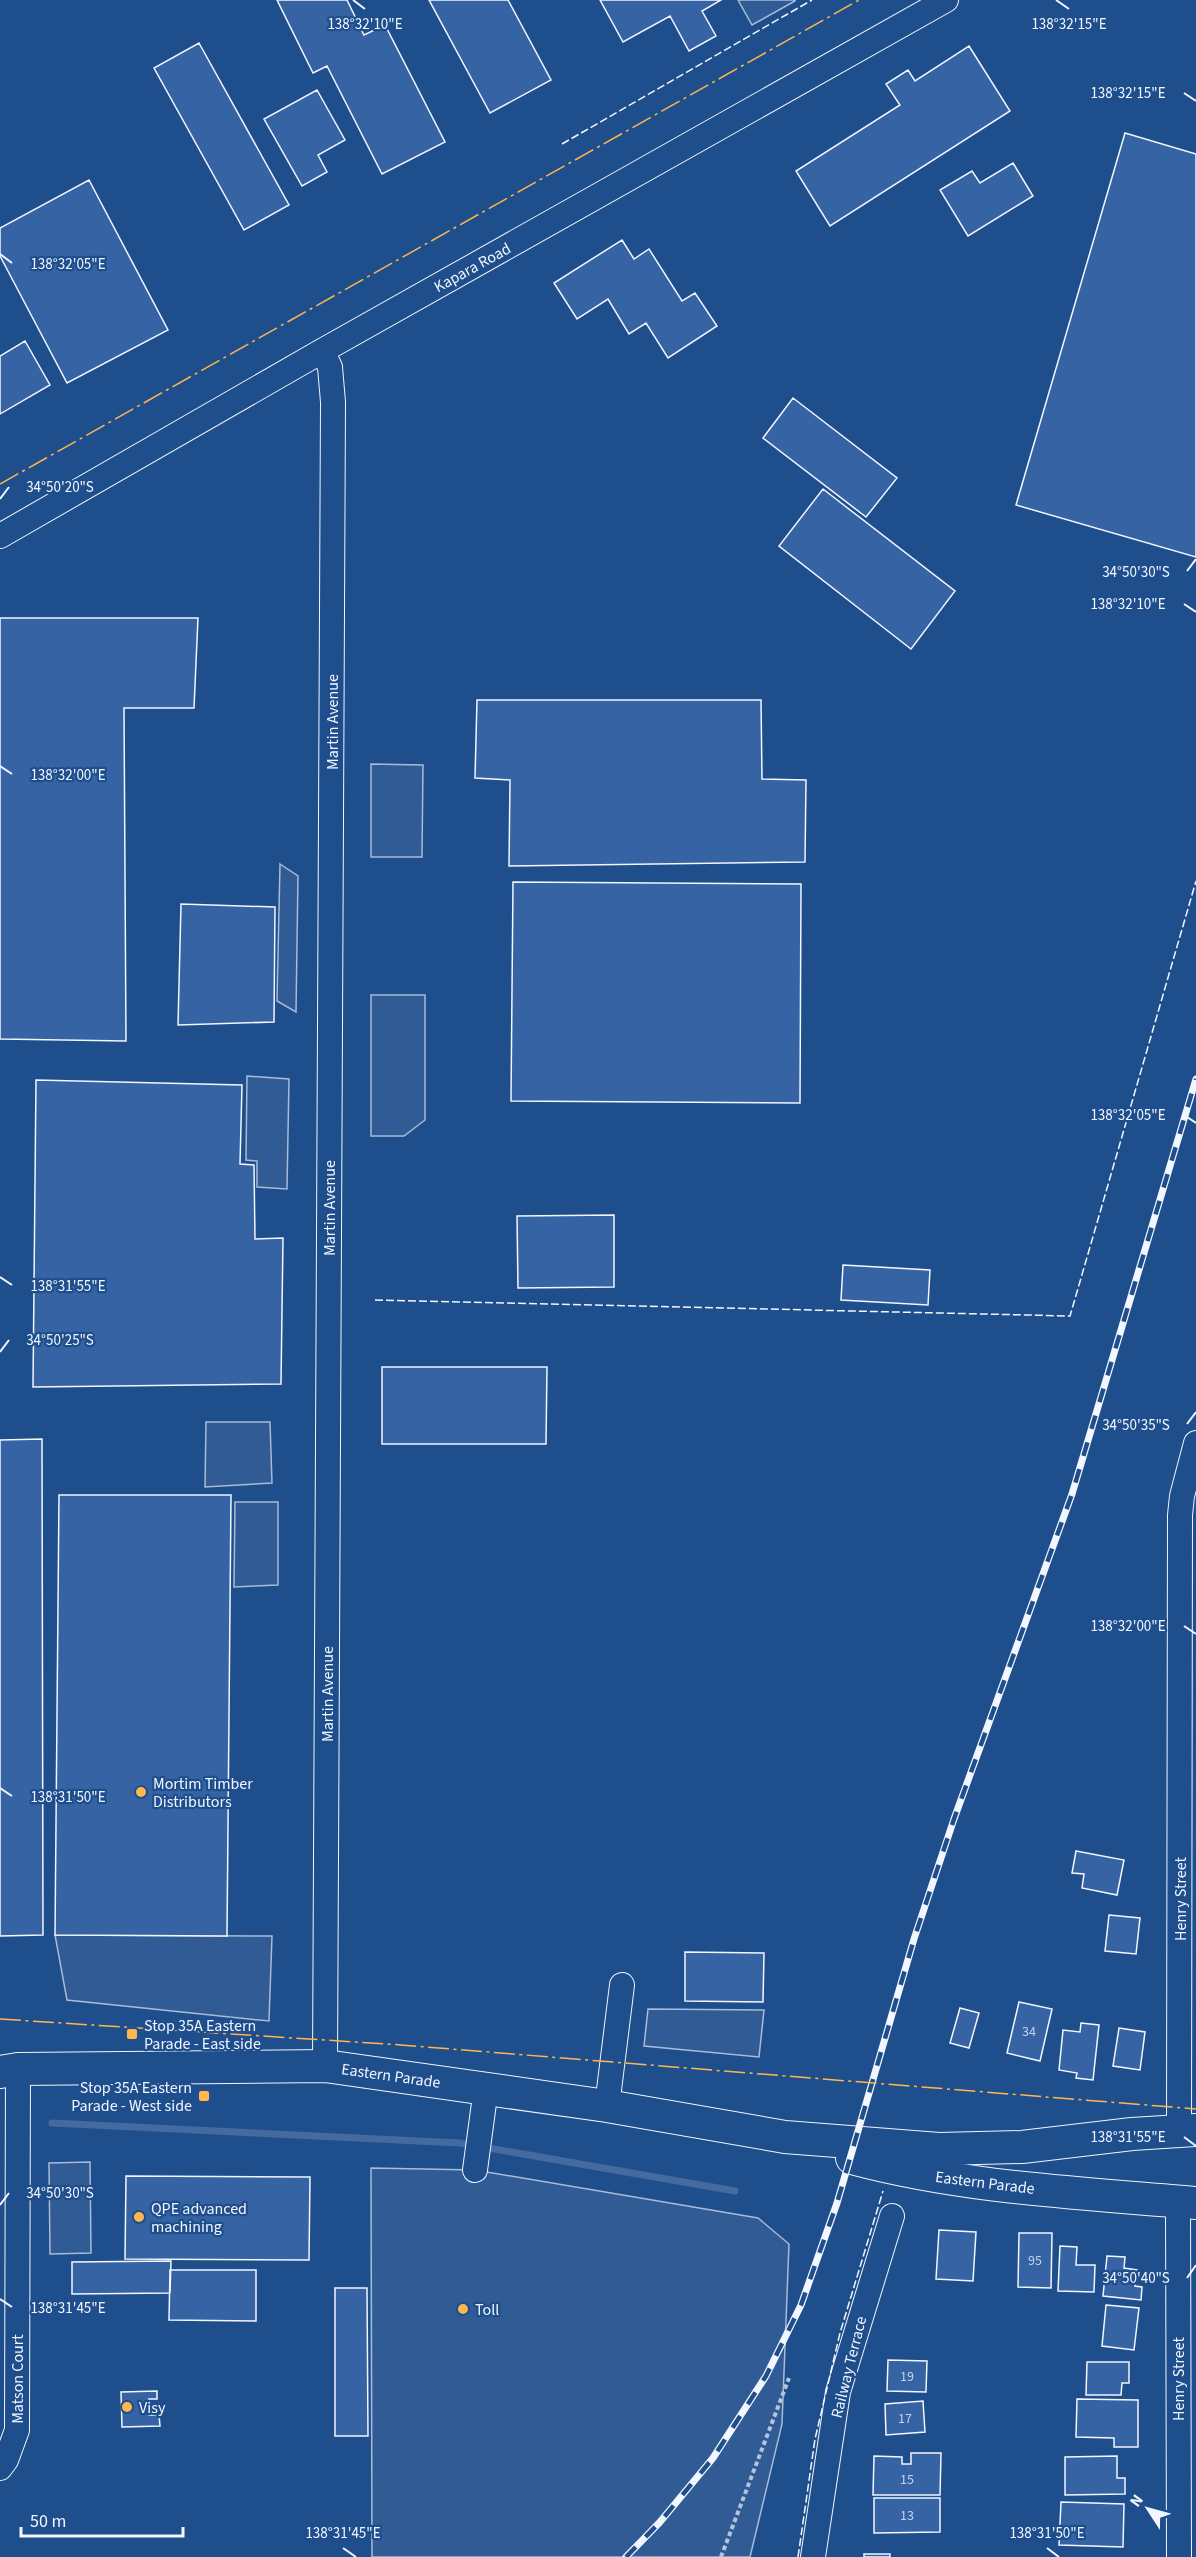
<svg xmlns="http://www.w3.org/2000/svg" width="1196" height="2557" font-family="'Source Sans 3',sans-serif">
<rect width="100%" height="100%" fill="#1f4e8c"/>
<path fill="#305b95" stroke="#a8bbd7" stroke-width="1.5" d="M738,0h57v1l-43,24z
M371,764l52,1 -1,92h-51z
M280,864l18,12 -2,136 -19,-11z
M371,995h54v125l-21,16h-33z
M247,1076l42,3 -2,110 -30,-2v-26l-11,-1z
M206,1422h64l2,61 -67,4z
M235,1502h43v83l-44,2z
M55,1935l217,1 -3,85 -202,-21z
M648,2009l116,1 -5,47 -115,-11z
M90,2162l1,91 -41,1 -1,-91z
M371,2168l104,2 283,48 31,26 -7,180 -32,133h-378z"/>
<g fill="none" stroke-linecap="round" stroke-linejoin="round">
<path stroke="#446ba0" stroke-width="7" d="M52,2123l408,20 275,48"/>
</g>
<path fill="#3563a3" stroke="#f2f6ff" stroke-width="1.5" d="M277,0h70l17,35 21,-10 60,117 -63,32 -55,-108 -14,7z
M429,0h79l43,80 -61,33z
M600,0h121l-19,11 14,25 -27,15 -19,-35 -47,26z
M199,43l90,162 -45,25 -90,-162z
M969,46l41,65 -180,115 -34,-55 104,-66 -14,-21 22,-14 7,11z
M317,90l28,50 -27,15 9,17 -25,14 -38,-67z
M1125,133l71,21v403l-180,-52z
M1013,163l20,33 -65,40 -28,-46 32,-19 8,12z
M89,180l79,150 -101,53 -67,-127v-28z
M622,240l12,19 15,-10 33,52 13,-8 22,33 -49,32 -22,-35 -17,11 -21,-35 -31,20 -23,-36z
M25,341l25,44 -50,29v-58z
M793,398l104,80 -31,39 -103,-79z
M823,489l132,102 -44,58 -132,-103z
M0,618h198l-4,90h-70l2,333 -126,-2z
M477,700h284l1,79 44,1 -1,82 -296,4 1,-86 -35,-2z
M513,882l288,2 -1,219 -289,-2z
M181,904l94,3 -1,115 -96,3z
M36,1080l206,5 -2,79 14,1 1,74 28,-1 -2,146 -248,3z
M614,1215v72l-96,1 -1,-72z
M843,1265l87,5 -2,35 -87,-5z
M382,1367h165l-1,77h-164z
M42,1439l1,496 -43,1v-496z
M59,1495h172l-4,441 -172,-1z
M1076,1851l48,9 -7,35 -35,-7 2,-14 -12,-1z
M1109,1915l31,3 -4,36 -31,-3z
M685,1952l79,1 -1,49 -78,-1z
M1019,2002l33,7 -12,52 -33,-8z
M960,2008l19,5 -10,35 -19,-5z
M1081,2023l18,2 -6,55 -17,-2 1,-5 -18,-3 4,-40 17,2z
M1119,2028l26,4 -5,38 -27,-4z
M126,2176l184,1 -1,83 -184,-1z
M939,2230l37,2 -3,49 -37,-2z
M1019,2233h33l-1,55 -33,-1z
M1060,2246l17,1 -1,18h19l-1,27 -36,-1z
M1107,2256l18,1 -1,11 13,2 -2,16 7,1 -1,13 -38,-4z
M171,2261l-1,32 -98,1v-32z
M170,2270h86v51l-87,-1z
M335,2288h32l1,148h-33z
M1106,2305l33,3 -5,42 -32,-4z
M888,2360l39,1 -1,31 -39,-1z
M1087,2362h42v21h-7l-1,12h-35z
M157,2391v8h-8v16h10l1,11 -38,1 -1,-35z
M1077,2399l61,1v47h-24v-9l-38,-1z
M923,2401l2,31 -39,3 -1,-31z
M911,2453h30l-1,42h-67l1,-39 28,1v7h9z
M1117,2456v22h8v16l-60,1v-38z
M874,2498h66v34l-66,1z
M1061,2502l63,2 -1,43 -64,-2z
M864,2554h26v3h-26z"/>
<g fill="none" stroke-linecap="round" stroke-linejoin="round">
<g stroke="#f2f6ff" stroke-width="26">
<path id="minor" d="M322,351l8,16 3,35 -8,1664
M0,536l322,-185 624,-351
M607,2106l15,-121
M1179,2130l1,-615 2,-19 14,-53
M475,2170l11,-82
M1178,2202l1,355
M0,2468l6,-8 11,-30 1,-361
M813,2557l25,-165 54,-176"/>
</g>
<g stroke="#f2f6ff" stroke-width="34">
<path id="major" d="M0,2072l18,-3 307,-3 282,40 178,31 154,12 83,-2 110,-13 64,-4
M852,2158c112,30 229,35 344,45"/>
</g>
<path stroke="#b3c4dc" stroke-width="4" stroke-dasharray="4.5 3" stroke-linecap="butt" d="M721,2557l68,-179"/>
<use href="#minor" stroke="#1f4e8c" stroke-width="24"/>
<use href="#major" stroke="#1f4e8c" stroke-width="32"/>
<g stroke="#f2f6ff" stroke-width="7">
<path id="rail" d="M626,2557l34,-35 53,-64 53,-82 35,-71 36,-102 77,-264 40,-120 118,-325 124,-415"/>
</g>
<use href="#rail" stroke="#1f4e8c" stroke-width="4.5" stroke-dasharray="14" stroke-linecap="butt"/>
<path stroke="#f2f6ff" stroke-width="1.5" stroke-dasharray="8 3" stroke-linecap="butt" d="M562,144l250,-144
M375,1300l695,16 126,-435
M798,2557l17,-118 25,-106 43,-142"/>
<path stroke="#ffb74d" stroke-width="1.5" stroke-dasharray="21 4.5 3 4.5" stroke-linecap="butt" d="M0,484l859,-484
M0,2019l401,26 795,64"/>
</g>
<path fill="none" stroke="#f2f6ff" stroke-width="2" d="M353,0l12,9M1056,0l13,9M1184,93l12,8M0,254l12,9M0,499l9,-12M1187,571l9,-12M1184,604l12,8M0,766l12,8M1184,1115l12,8M0,1277l12,8M0,1352l9,-12M1187,1424l9,-12M1184,1626l12,8M0,1788l12,8M1184,2137l12,9M0,2205l9,-12M1187,2278l9,-13M0,2299l12,8M343,2548l13,9M1047,2548l12,9"/>
<g fill="#ffb74d" stroke="#1f4e8c" stroke-width="2">
<circle cx="141" cy="1792" r="6"/>
<rect x="126" y="2028" width="12" height="12" rx="3"/>
<rect x="198" y="2090" width="12" height="12" rx="3"/>
<circle cx="139" cy="2217" r="6"/>
<circle cx="463" cy="2309" r="6"/>
<circle cx="127" cy="2407" r="6"/>
</g>
<g text-anchor="middle" stroke-width="4.5" stroke-linejoin="round" paint-order="stroke">
<g font-size="14" fill="#c3d1e8">
<text x="1029" y="2036">34</text>
<text x="1035" y="2265">95</text>
<text x="907" y="2381">19</text>
<text x="905" y="2423">17</text>
<text x="907" y="2484">15</text>
<text x="907" y="2520">13</text>
</g>
<g font-size="16" fill="#f2f6ff" stroke="#1f4e8c">
<text transform="translate(472 267) rotate(-29)" y="6">Kapara Road</text>
<text transform="translate(332 722) rotate(-90)" y="6">Martin Avenue</text>
<text transform="translate(329 1208) rotate(-90)" y="6">Martin Avenue</text>
<text transform="translate(327 1694) rotate(-90)" y="6">Martin Avenue</text>
<text transform="translate(1180 1899) rotate(-90)" y="6">Henry Street</text>
<text transform="translate(391 2075) rotate(8)" y="6">Eastern Parade</text>
<text transform="translate(985 2182) rotate(7)" y="6">Eastern Parade</text>
<text transform="translate(848 2367) rotate(-76)" y="6">Railway Terrace</text>
<text transform="translate(17 2379) rotate(-90)" y="6">Matson Court</text>
<text transform="translate(1178 2379) rotate(-90)" y="6">Henry Street</text>
</g>
<g font-size="16" fill="#f2f6ff" stroke="#1f4e8c" text-anchor="start">
<text x="153" y="1789">Mortim Timber<tspan x="153" dy="18">Distributors</tspan></text>
<text x="144" y="2031">Stop 35A Eastern<tspan x="144" dy="18">Parade - East side</tspan></text>
<text x="192" y="2093" text-anchor="end">Stop 35A Eastern<tspan x="192" dy="18">Parade - West side</tspan></text>
<text x="151" y="2214">QPE advanced<tspan x="151" dy="18">machining</tspan></text>
<text x="475" y="2315">Toll</text>
<text x="139" y="2413">Visy</text>
</g>
</g>
<g font-size="15" text-anchor="middle" fill="#f2f6ff" stroke="#1f4e8c" stroke-width="4.5" stroke-linejoin="round" paint-order="stroke">
<text x="365" y="29">138°32'10"E</text>
<text x="1069" y="29">138°32'15"E</text>
<text x="1128" y="98">138°32'15"E</text>
<text x="68" y="269">138°32'05"E</text>
<text x="60" y="492">34°50'20"S</text>
<text x="1136" y="577">34°50'30"S</text>
<text x="1128" y="609">138°32'10"E</text>
<text x="68" y="780">138°32'00"E</text>
<text x="1128" y="1120">138°32'05"E</text>
<text x="68" y="1291">138°31'55"E</text>
<text x="60" y="1345">34°50'25"S</text>
<text x="1136" y="1430">34°50'35"S</text>
<text x="1128" y="1631">138°32'00"E</text>
<text x="68" y="1802">138°31'50"E</text>
<text x="1128" y="2142">138°31'55"E</text>
<text x="60" y="2198">34°50'30"S</text>
<text x="1136" y="2283">34°50'40"S</text>
<text x="68" y="2313">138°31'45"E</text>
<text x="343" y="2538">138°31'45"E</text>
<text x="1047" y="2538">138°31'50"E</text>
</g>
<g transform="translate(1148 2509) rotate(306)" stroke="#1f4e8c" stroke-width="4.5" paint-order="stroke">
<path d="M0-4.5L10 22L0 15L-10 22Z" fill="#f2f6ff"/>
<text y="-9" font-size="16" font-weight="bold" text-anchor="middle" fill="#f2f6ff">N</text>
</g>
<path d="M21 2527v9h162v-9" fill="none" stroke="#f2f6ff" stroke-width="3"/>
<text x="30" y="2527" font-size="18" fill="#f2f6ff" stroke="#1f4e8c" stroke-width="4.5" paint-order="stroke">50 m</text>
</svg>
